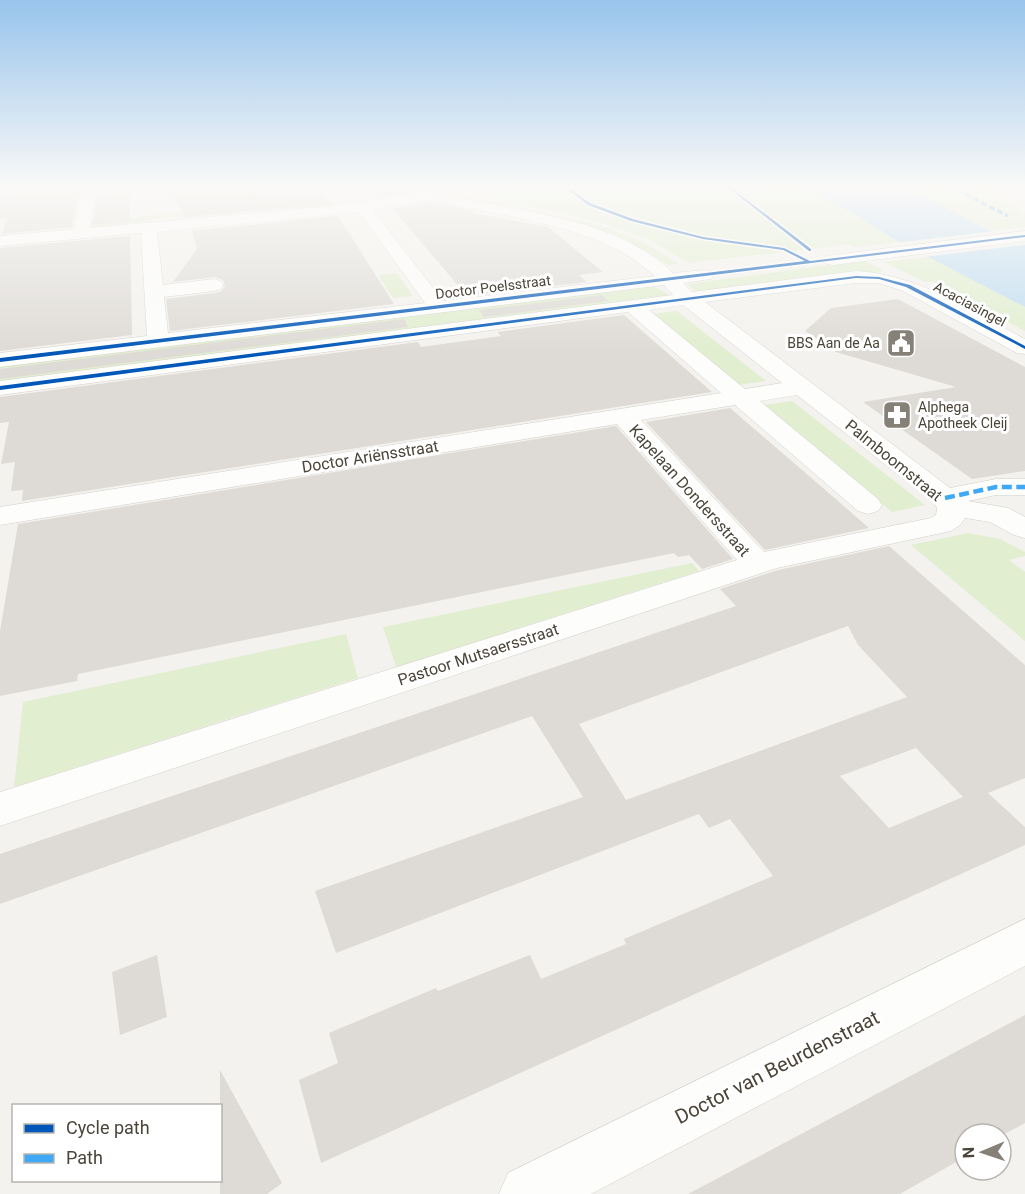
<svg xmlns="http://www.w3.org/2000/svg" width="1025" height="1194" font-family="Roboto,sans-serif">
<rect width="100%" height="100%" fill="#f4f2ee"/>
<path fill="#e1eecf" d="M554,186h6l25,18 71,25 128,23 -96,11 -40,-24 -40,-14 -46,-12 -106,-22 46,-2 5,5 41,-2 -1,-4h7z
M568,186h155l81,63 -10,2c-18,-8 -41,-7 -60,-10 -47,-7 -131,-21 -166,-55z
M730,186h81l23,19 17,7 48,30 -44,5 -7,-3 -36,5z
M906,186h82l37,27v14l-35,4z
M450,192l152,34 39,15 38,23 -11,1 -37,-22 -37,-14 -151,-35z
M330,200l6,7 -72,2 -112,10 -1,2 -55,7 -7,-1 1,-6z
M929,257l96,50v24l-93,-49h-8l-40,-20z
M864,260l17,9 1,3 -176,21 -11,-2 -7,-7z
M397,273l16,23 -20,2 -15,-23z
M643,287h11l13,6v4l-667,86v-17z
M677,311l89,70 -27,4 -86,-71z
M792,401l133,104 -33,7 -128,-107z
M968,533l32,6 25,13v4l-16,4 16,12v69l-114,-96z
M692,563l7,8 -303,96 -13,-40z
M346,634l12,44 -344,109 9,-85z"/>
<path fill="#c0ddf1" d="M811,186h95l84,45 35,14v62l-126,-65 -48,-30 -17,-7z"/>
<path fill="#f4f2ee" d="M996,231l29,11v3l-102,12 -29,-14z"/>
<path fill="#dedbd6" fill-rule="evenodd" d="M5,186h75l-8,41 -70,7 5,-16 -7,1v-20z
M98,186h32v36l-37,3z
M168,186h151l11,18 -145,13z
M374,186h36l2,6 -29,5z
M431,202l42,9v2l75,14 55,45 -24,3 8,7 -120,14 -74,-87z
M338,216l56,88 -224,27 -4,-32 49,-6 7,-2 3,-5 -2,-6 -8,-3 -42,5 24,-33 -5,-18z
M130,236l2,99 -132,16v-103z
M602,295l6,6 -124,16 -5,-7z
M898,299l127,68v104l-53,8 -109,-77 93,-15 -120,-35 -31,-21 26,-23z
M624,315l88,77 -690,109 1,-11 -12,1 4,-29 -14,2 8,-42 -9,1v-26l418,-55 3,5 80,-11 -4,-4z
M404,319l4,8 -408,52v-10z
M730,408l93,80 46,40 -104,22 -119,-128z
M616,426l117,133 -31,10 -13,-14 -11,2 -4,-4 -596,121 -1,7 -77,15v-65l18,-107z
M889,546l136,119v113l-37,15 37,34v18l-704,318 -22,-83 39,-17 -9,-30 107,-45 2,3 92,-36 11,24 85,-35 -2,-5 149,-63 -43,-57 -21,9 -10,-14 -363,139 -21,-62 268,-94 -51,-81 -532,188v-50l736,-248 -16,-17 58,-19zM848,626l10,19 49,52 -281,103 -47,-76zM916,748l47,49 -74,31 -49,-52z
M157,955l10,62 -47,18 -8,-63z
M1025,1015v108l-24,13 -36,-2v23l-65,37h-212z
M220,1070l62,113 -15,11h-47z"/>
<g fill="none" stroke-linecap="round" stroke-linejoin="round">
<g stroke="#d2d0cb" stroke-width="1">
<path id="minor" d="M82,186h14l-6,42 251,-23 74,-11 -3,-8h14l1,4c78,21 186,24 246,83l32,-3 6,1 3,4 -3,4 -28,4 9,9 164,-21c62,3 115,40 169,68v15l-8,-1 -116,-63 -23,-7h-22l-151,19 245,186 46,-9h29v16h-29l-28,6 40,7 17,9v21l-11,-3 -24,-13 -25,-4 -5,7 -9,6 -174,37 -777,258v-34l737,-232 -120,-136 -617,101v-18l721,-114 -93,-81 -628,83v-14l673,-86 -9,-10 -664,82v-14l147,-17 -6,-103 -141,13v-10l74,-7zM431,200c61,14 140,23 194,54 10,6 20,14 30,22l-212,25 -70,-91zM359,212l66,91 -257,30 -4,-36 50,-6 7,-2 2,-4 -2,-4 -7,-2 -51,6 -6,-53zM683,305l99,78 -37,6 -96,-79zM797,395l137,108 3,5 -1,7 -5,3 -167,34 -123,-132 94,-15 123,106 10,3 10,-3 4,-6 -4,-6 -118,-98z
M457,187l97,-1v1l-7,4 -85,3 -7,-4z
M1025,231v10l-192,24 -6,-1 -3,-4 3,-4 6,-1z
M1025,919v47l-434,228h-92l9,-21z"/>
</g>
<use href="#minor" fill="#fdfdfc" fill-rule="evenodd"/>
<path stroke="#3fa9f5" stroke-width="3" stroke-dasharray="6 3" stroke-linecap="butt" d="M949,186l59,30"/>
<path stroke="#3fa9f5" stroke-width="4.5" stroke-dasharray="10 4.5" stroke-linecap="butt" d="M945,498l51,-11h29"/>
<g stroke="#fff" stroke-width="3">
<path id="cycleway" d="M563,186h3l24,17 43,16 70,18 81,11 26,13 215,-26v2l-1025,125v-4l805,-97 -22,-11 -80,-11 -72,-18 -43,-16z
M726,186h3l82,63v2h-2z
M856,276l23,1 31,8 115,61v3l-119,-62 -27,-8 -23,-1 -856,112v-4z"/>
</g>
<use href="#cycleway" fill="#0057b8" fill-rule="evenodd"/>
</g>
<linearGradient id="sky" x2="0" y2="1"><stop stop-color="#98c4ec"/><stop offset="0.53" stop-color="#faf9f7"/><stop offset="1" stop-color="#faf9f7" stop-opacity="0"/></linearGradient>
<rect width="1025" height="353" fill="url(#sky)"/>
<defs>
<g id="civic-square" transform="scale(1.5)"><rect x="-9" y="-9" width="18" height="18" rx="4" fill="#868178" stroke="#fff"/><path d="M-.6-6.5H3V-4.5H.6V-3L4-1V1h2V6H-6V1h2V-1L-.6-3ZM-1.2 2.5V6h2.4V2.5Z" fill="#fff"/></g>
<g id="pharmacy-square" transform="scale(1.5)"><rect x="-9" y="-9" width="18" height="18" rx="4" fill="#868178" stroke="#fff"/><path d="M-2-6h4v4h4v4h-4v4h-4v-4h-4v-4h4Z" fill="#fff"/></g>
</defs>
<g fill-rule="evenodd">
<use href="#civic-square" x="901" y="343"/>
<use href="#pharmacy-square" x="897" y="415"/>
</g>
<g text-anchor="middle" stroke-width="6" stroke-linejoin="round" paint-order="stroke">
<g font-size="14" fill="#4b4439" stroke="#fff">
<text transform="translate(493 287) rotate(-7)" y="5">Doctor Poelsstraat</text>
<text transform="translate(970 304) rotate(28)" y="5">Acaciasingel</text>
</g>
<g font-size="14" fill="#4b4439" stroke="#fff" text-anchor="end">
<text x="880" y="348">BBS Aan de Aa</text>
<text x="918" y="412" text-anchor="start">Alphega<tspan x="918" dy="16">Apotheek Cleij</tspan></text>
</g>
<g font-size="16" fill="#4b4439" stroke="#fff">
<text transform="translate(370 456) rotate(-9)" y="6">Doctor Ariënsstraat</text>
<text transform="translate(894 460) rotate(39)" y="6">Palmboomstraat</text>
<text transform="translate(690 490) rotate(48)" y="6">Kapelaan Dondersstraat</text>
<text transform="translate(478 654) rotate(-18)" y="6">Pastoor Mutsaersstraat</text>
</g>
<g font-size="20" fill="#4b4439" stroke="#fff">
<text transform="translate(777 1067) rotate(-27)" y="7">Doctor van Beurdenstraat</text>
</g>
</g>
<rect x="12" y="1104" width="210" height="78" fill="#ffffff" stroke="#b7b4b0" stroke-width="1.5"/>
<rect x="24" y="1124" width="30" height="9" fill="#0057b8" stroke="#b7b4b0" stroke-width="1.5"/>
<text x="66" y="1134" font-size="18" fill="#4b4439">Cycle path</text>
<rect x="24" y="1154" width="30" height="9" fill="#3fa9f5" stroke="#b7b4b0" stroke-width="1.5"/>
<text x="66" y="1164" font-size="18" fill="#4b4439">Path</text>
<g transform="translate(983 1152) rotate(268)"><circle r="28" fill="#ffffff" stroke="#b7b4b0" stroke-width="1.5"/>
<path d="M0-4.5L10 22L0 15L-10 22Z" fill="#868178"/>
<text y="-9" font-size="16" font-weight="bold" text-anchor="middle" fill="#4b4439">N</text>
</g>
</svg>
